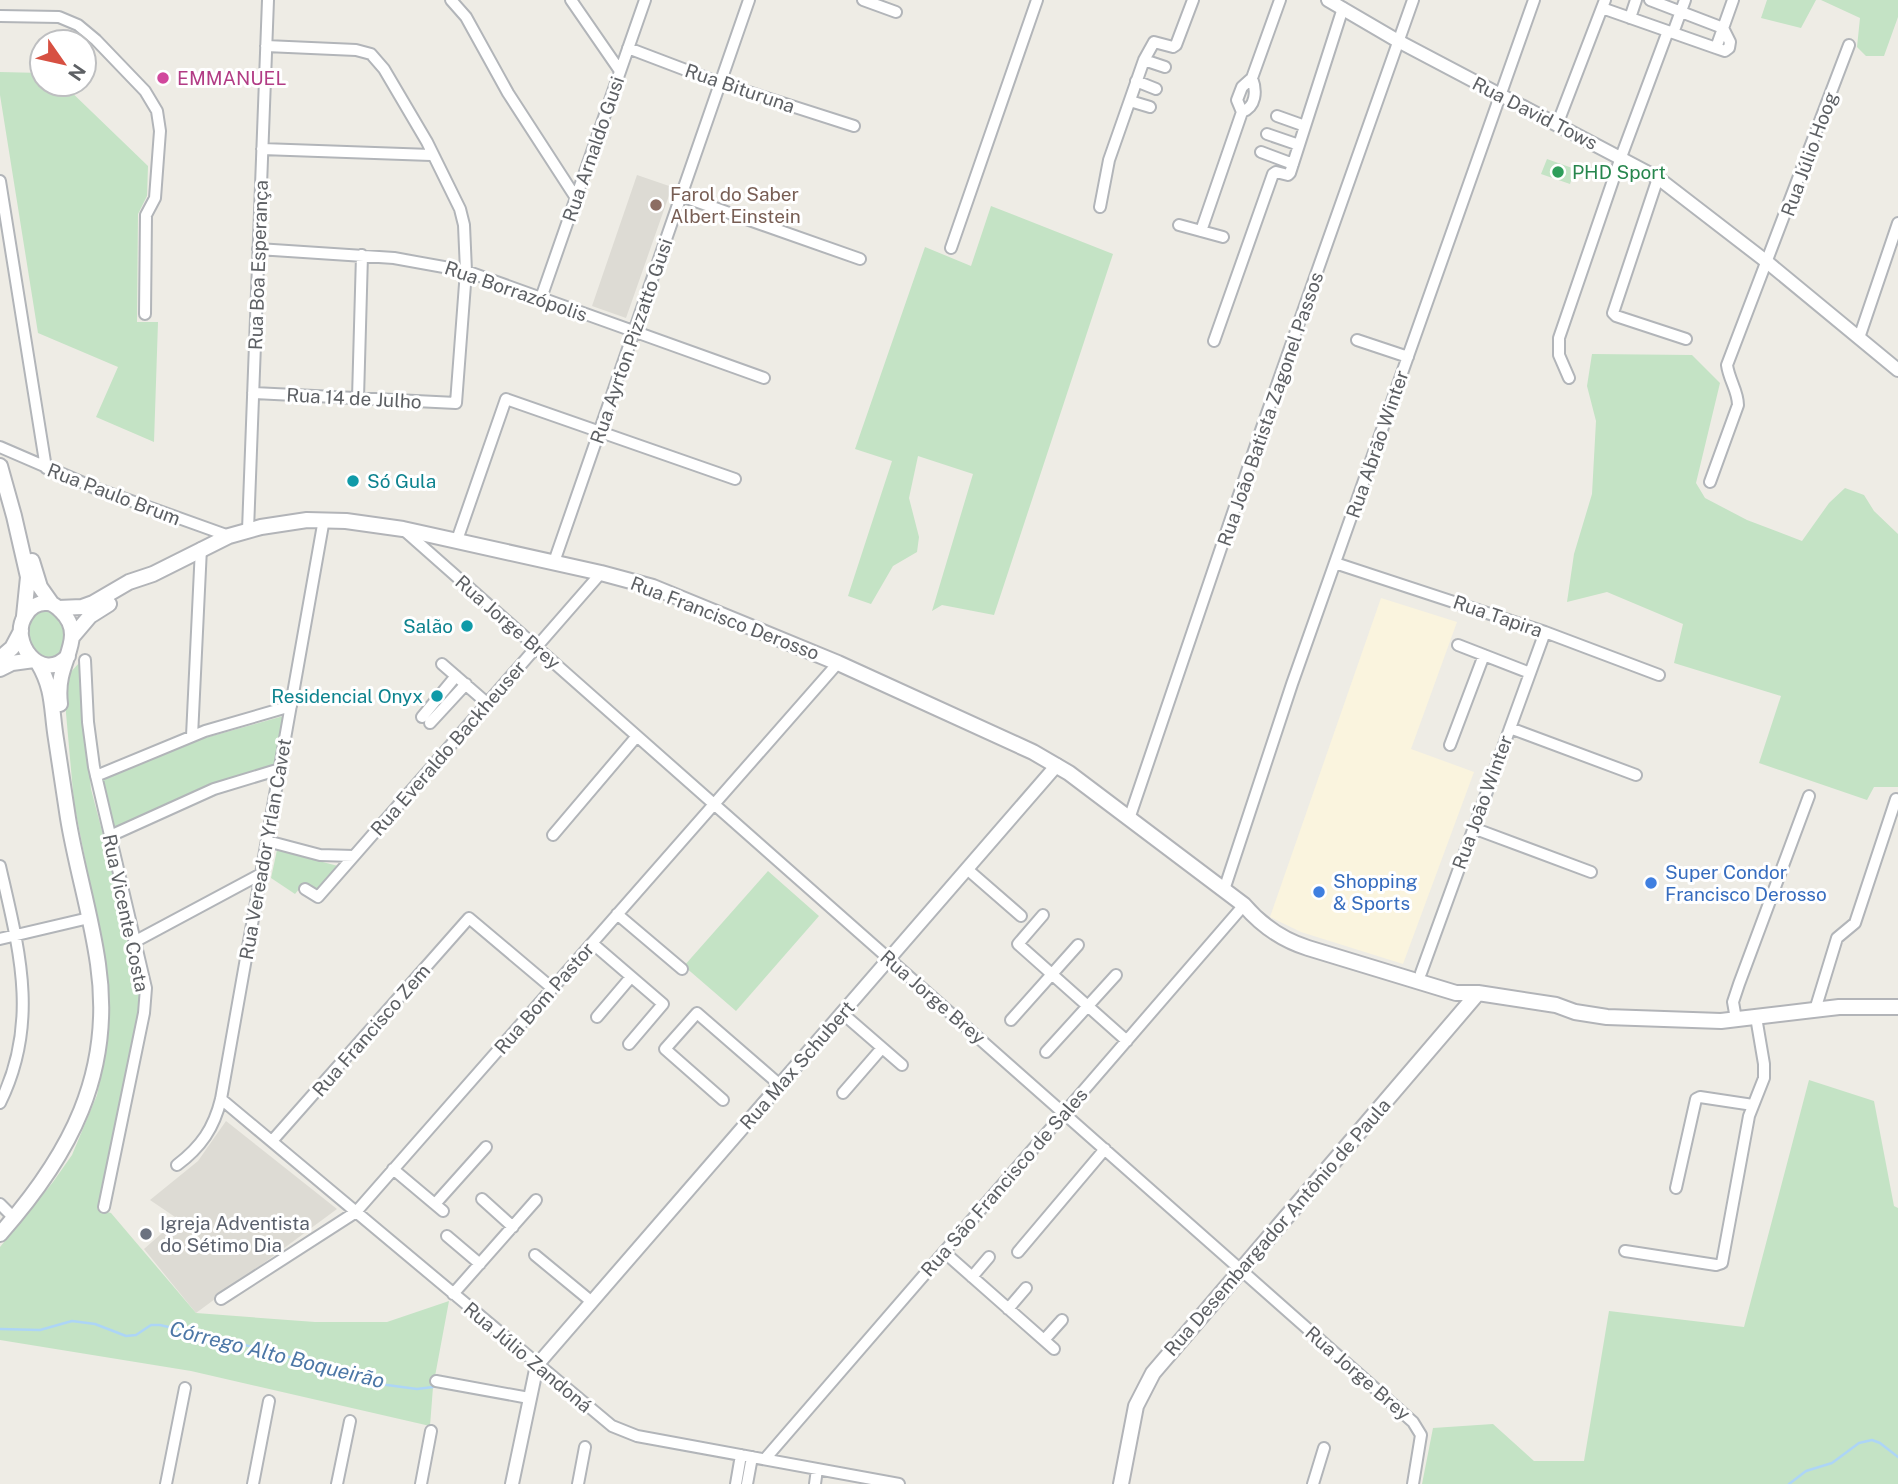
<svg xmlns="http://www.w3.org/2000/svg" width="1898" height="1484" font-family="'Public Sans',sans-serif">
<rect width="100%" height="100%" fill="#eeece5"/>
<path fill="#faf4de" d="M1381,598l76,24 -46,127 63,23 -71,192 -102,-32 -31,-15z"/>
<path fill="#dddbd4" d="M637,175l35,12 -46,131 -34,-12z
M226,1121l111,88 -141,104 -52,-64 34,-30 -28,-19 48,-39z"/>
<path fill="#c4e3c5" d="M1767,0h49l-15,28 -40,-10z
M1821,0h77v17l-14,39h-18l-9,-9 3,-29z
M0,72l42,1v11h21l85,82 -1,30 -9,18 -1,108h21l-4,120 -58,-25 22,-50 -80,-34 -38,-238z
M1547,159l28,10 -5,15 -29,-10z
M991,206l122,48 -119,361 -52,-10 -10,6 41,-137 -55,-18 -9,42 10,39 -2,15 -24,14 -22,38 -23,-8 44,-135 -37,-12 70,-202 46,19z
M1592,354l100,1 28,28 -24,100 9,15 42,22 55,21 27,-38 16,-15 19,7 10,16 24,23v253h-24l-7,13 -108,-37 22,-67 -107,-33 9,-39 -76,-32 -40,10 7,-48 18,-60 4,-73 -9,-35z
M35,610h15l12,9 6,23 -13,18 -19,-5c-8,-15 -16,-31 -1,-45z
M79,663l12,126 48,183 1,31 -32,165 -11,41 14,4 85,100 119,9h72l62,-21 -16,86 -3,39 -239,-55 -191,-31v-93l53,-65 19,-27 25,-60 8,-40 4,-33 -4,-62 -31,-157 -9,-101 4,-28z
M287,715l-9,49 -66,21 -99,45 -12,-52 93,-37z
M277,850l61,16 -21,23 -13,-6 -9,11 -24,-16z
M768,871l51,45 -83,95 -52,-45z
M1809,1080l65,21 20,105 4,2v276h-476l11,-56 60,-4 41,37h50l25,-150 135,16z"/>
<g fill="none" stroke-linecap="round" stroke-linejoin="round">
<path stroke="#add5f6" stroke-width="2.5" d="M0,1329l40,1 32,-9 23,3 31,12 10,-1 15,-10h9l101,24 85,24 26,10 45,6 16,-2
M1789,1484l17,-13 26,-8 27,-20 13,-3 8,3 18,14"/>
<g stroke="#b2b5b9" stroke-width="14">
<path id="minor" d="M451,0l15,17 42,76 68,105
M571,0l49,71
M863,0l33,12
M1602,8l114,40 9,3 4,-3 1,-6 -7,-14 -73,-28
M0,16l59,1 19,8 18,15 49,51 12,20 3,20 -5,67 -9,17 -1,99
M1630,18l6,-18
M1673,33l12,-33
M628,48l92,35 134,43
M1716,48l17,-48
M1144,60l21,7
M1252,78l28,-78
M1252,78c5,13 4,29 -10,34l-5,-12 5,-13z
M1136,81l20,8
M1130,101l20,6
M1277,116l28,10
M1557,125l48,-125
M1267,134l32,11
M262,149l169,6
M1261,152l32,12
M1658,178l-45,135 3,3 70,23
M0,181l46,287
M681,196l179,63
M1100,207l9,-47 35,-100 10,-18 19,5 3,-2 17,-45
M1179,225l44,12
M1201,231l41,-119
M951,248l86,-248
M258,249l136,9 72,13 298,107
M541,298l104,-298
M1859,338l39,-115
M1357,340l51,17
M1214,341l59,-167 3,-2 12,3 2,-2 53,-165
M1569,378l-10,-23v-17l62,-181 47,-126
M253,393l203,10 10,-132 -2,-46 -4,-16 -33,-67 -43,-73 -13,-15 -15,-4 -90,-4
M358,398l4,-143
M0,447l95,41 134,48
M1710,482l28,-77c0,-14 -9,-25 -11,-40l122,-320
M248,530l20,-530
M405,531l1008,891 8,13 -8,49
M457,540l49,-141 229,80
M554,562l195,-562
M1335,563l210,69 114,43
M1458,645l72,28
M85,660l3,62 6,45 52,221 -2,25 -40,194
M442,664l46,40
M422,717l34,-41
M430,723l36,-39
M1510,728l126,47
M192,736l9,-188
M1450,745l34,-90
M96,776l109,-45 86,-25
M1129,819l130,-383 154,-436
M1473,828l118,44
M553,835l84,-99
M110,836l104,-47 66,-20
M267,841l53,14 34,1 247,-283
M0,866c19,83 40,156 0,237
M967,869l54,47
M305,889l13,8 36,-41
M1224,890l68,-206 242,-684
M617,914l65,55
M1043,915l-25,29 109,97
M0,939l89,-21
M134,942l127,-68
M592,943l71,61 -34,40
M1421,973l124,-341
M1815,1010l22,-72 18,-15 41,-124
M842,1013l60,52
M597,1017l34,-40
M1736,1019l-3,-17 6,-18 70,-188
M1011,1020l67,-75
M1046,1052l70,-77
M843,1093l39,-45
M221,1099l391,327 25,10 262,48
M723,1100l-58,-51 32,-36 83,72
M272,1141l197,-223 83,70
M177,1165c24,-18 37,-37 44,-66l103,-580
M393,1169l50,42
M1676,1188l20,-89 4,-2 53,8
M482,1199l31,28
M0,1204l14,14
M435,1204l51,-57
M447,1236l33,28
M1625,1251l91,14 6,-2 27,-147 15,-38v-14l-8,-47
M944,1252l110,97
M1018,1252l87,-103
M535,1255l57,47
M972,1277l17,-20
M453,1294l83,-94
M221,1299l135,-87 482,-549
M1008,1309l18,-21
M1044,1340l18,-20
M436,1381l93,17
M765,1459l479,-554
M166,1484l19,-96
M253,1484l16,-83
M337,1484l13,-63
M421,1484l10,-53
M578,1484l7,-37
M736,1484l5,-29
M747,1484l5,-27
M815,1484l2,-15
M1313,1484l11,-36"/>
</g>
<g stroke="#b2b5b9" stroke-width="16">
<path id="tertiary" d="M1328,0l70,41 260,137 109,84 131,108
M512,1484l25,-119 520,-600"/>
</g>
<g stroke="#b2b4b8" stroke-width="18">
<path id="secondary" d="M0,466l14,50 14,61 -4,39
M32,561l8,26 12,17
M58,608l24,-1 11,-4 36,-21 24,-8 76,-38 32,-9 46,-7 39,1 57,8 198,44 52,14 185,76 195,89 36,21 175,132c18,21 38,35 64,43l148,45h22l78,12 19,7 32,5 114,4 118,-14h59
M73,636l17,-20 19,-12
M0,658l12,-10 9,-17
M0,669l12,-6 22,-3
M60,704c-1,-9 -1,-18 1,-27 5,-24 22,-45 0,-66 -4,-4 -8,-8 -14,-8 -9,-1 -18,5 -22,13 -16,25 16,69 43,40
M0,1234c70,-79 114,-161 98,-270 -7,-50 -22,-97 -30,-146 -4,-27 -8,-53 -12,-79 -5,-31 -2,-49 -18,-76
M1121,1484l15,-78 17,-33 325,-380"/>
</g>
<use href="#minor" stroke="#fff" stroke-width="10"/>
<use href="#tertiary" stroke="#fff" stroke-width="12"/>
<use href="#secondary" stroke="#fff" stroke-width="14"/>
</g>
<circle fill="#d1479c" stroke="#fff" stroke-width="2.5" cx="163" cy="78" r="7"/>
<circle fill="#2e9e5b" stroke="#fff" stroke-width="2.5" cx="1558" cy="172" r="7"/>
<circle fill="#8d6e63" stroke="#fff" stroke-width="2.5" cx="656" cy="205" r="7"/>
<g fill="#0f9aa8" stroke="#fff" stroke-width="2.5">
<circle cx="353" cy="481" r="7"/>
<circle cx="467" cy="626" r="7"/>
<circle cx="437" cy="696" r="7"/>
</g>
<g fill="#3f7fe0" stroke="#fff" stroke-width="2.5">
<circle cx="1651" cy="883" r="7"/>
<circle cx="1319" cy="892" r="7"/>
</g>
<circle fill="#6b7280" stroke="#fff" stroke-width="2.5" cx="146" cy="1234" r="7"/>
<g text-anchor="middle" stroke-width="6" stroke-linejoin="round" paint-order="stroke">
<g font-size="19" fill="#b23c85" stroke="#fff" text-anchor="start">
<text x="177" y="85">EMMANUEL</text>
</g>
<g font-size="19" fill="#5d6064" stroke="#fff">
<text transform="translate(740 88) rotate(19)" y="7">Rua Bituruna</text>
<text transform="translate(1535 113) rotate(27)" y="7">Rua David Tows</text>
<text transform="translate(593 149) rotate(-71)" y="7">Rua Arnaldo Gusi</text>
<text transform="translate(1809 154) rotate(-70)" y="7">Rua Júlio Hoog</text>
<text transform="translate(258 265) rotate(-88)" y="7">Rua Boa Esperança</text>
<text transform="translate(516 291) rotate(19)" y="7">Rua Borrazópolis</text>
<text transform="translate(631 341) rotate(-71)" y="7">Rua Ayrton Pizzatto Gusi</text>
<text transform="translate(354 398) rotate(3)" y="7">Rua 14 de Julho</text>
<text transform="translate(1270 409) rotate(-71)" y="7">Rua João Batista Zagonel Passos</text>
<text transform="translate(1377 444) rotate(-71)" y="7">Rua Abrão Winter</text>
<text transform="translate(114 494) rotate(21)" y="7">Rua Paulo Brum</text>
<text transform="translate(1498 616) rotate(19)" y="7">Rua Tapira</text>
<text transform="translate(725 618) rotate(21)" y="7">Rua Francisco Derosso</text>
<text transform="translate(508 622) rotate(41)" y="7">Rua Jorge Brey</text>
<text transform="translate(448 748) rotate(-49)" y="7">Rua Everaldo Backheuser</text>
<text transform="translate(1482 802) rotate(-70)" y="7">Rua João Winter</text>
<text transform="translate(265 849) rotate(-80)" y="7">Rua Vereador Yrlan Cavet</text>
<text transform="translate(126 913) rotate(78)" y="7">Rua Vicente Costa</text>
<text transform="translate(933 997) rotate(41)" y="7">Rua Jorge Brey</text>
<text transform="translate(544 998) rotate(-49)" y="7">Rua Bom Pastor</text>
<text transform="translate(371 1030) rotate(-49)" y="7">Rua Francisco Zem</text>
<text transform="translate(797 1065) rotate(-49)" y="7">Rua Max Schubert</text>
<text transform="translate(1004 1182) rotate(-49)" y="7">Rua São Francisco de Sales</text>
<text transform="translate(1277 1227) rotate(-49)" y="7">Rua Desembargador Antônio de Paula</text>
<text transform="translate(528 1357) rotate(40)" y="7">Rua Júlio Zandoná</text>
<text transform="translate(1358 1373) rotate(41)" y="7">Rua Jorge Brey</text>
</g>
<g font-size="19" fill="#27864d" stroke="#fff" text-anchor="start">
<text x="1572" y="179">PHD Sport</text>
</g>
<g font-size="19" fill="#785e54" stroke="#fff" text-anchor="start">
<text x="670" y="201">Farol do Saber<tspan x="670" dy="22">Albert Einstein</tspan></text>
</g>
<g font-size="19" fill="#0d838f" stroke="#fff" text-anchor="end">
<text x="367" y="488" text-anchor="start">Só Gula</text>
<text x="453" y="633">Salão</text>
<text x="423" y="703">Residencial Onyx</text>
</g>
<g font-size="19" fill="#366cbe" stroke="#fff" text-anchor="start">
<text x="1665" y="879">Super Condor<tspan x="1665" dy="22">Francisco Derosso</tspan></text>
<text x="1333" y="888">Shopping<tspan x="1333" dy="22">&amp; Sports</tspan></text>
</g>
<g font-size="19" fill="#5b616d" stroke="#fff" text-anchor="start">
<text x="160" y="1230">Igreja Adventista<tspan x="160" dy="22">do Sétimo Dia</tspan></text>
</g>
<g font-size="21" font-style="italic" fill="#4c77a6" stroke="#fff">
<text transform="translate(277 1355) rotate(14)" y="7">Córrego Alto Boqueirão</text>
</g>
</g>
<g transform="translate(63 63) rotate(124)"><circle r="33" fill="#ffffff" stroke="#bebfc1" stroke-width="2"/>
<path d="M0-5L12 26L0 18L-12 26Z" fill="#d75042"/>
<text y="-10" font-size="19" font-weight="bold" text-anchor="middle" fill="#5d6064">N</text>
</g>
</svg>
